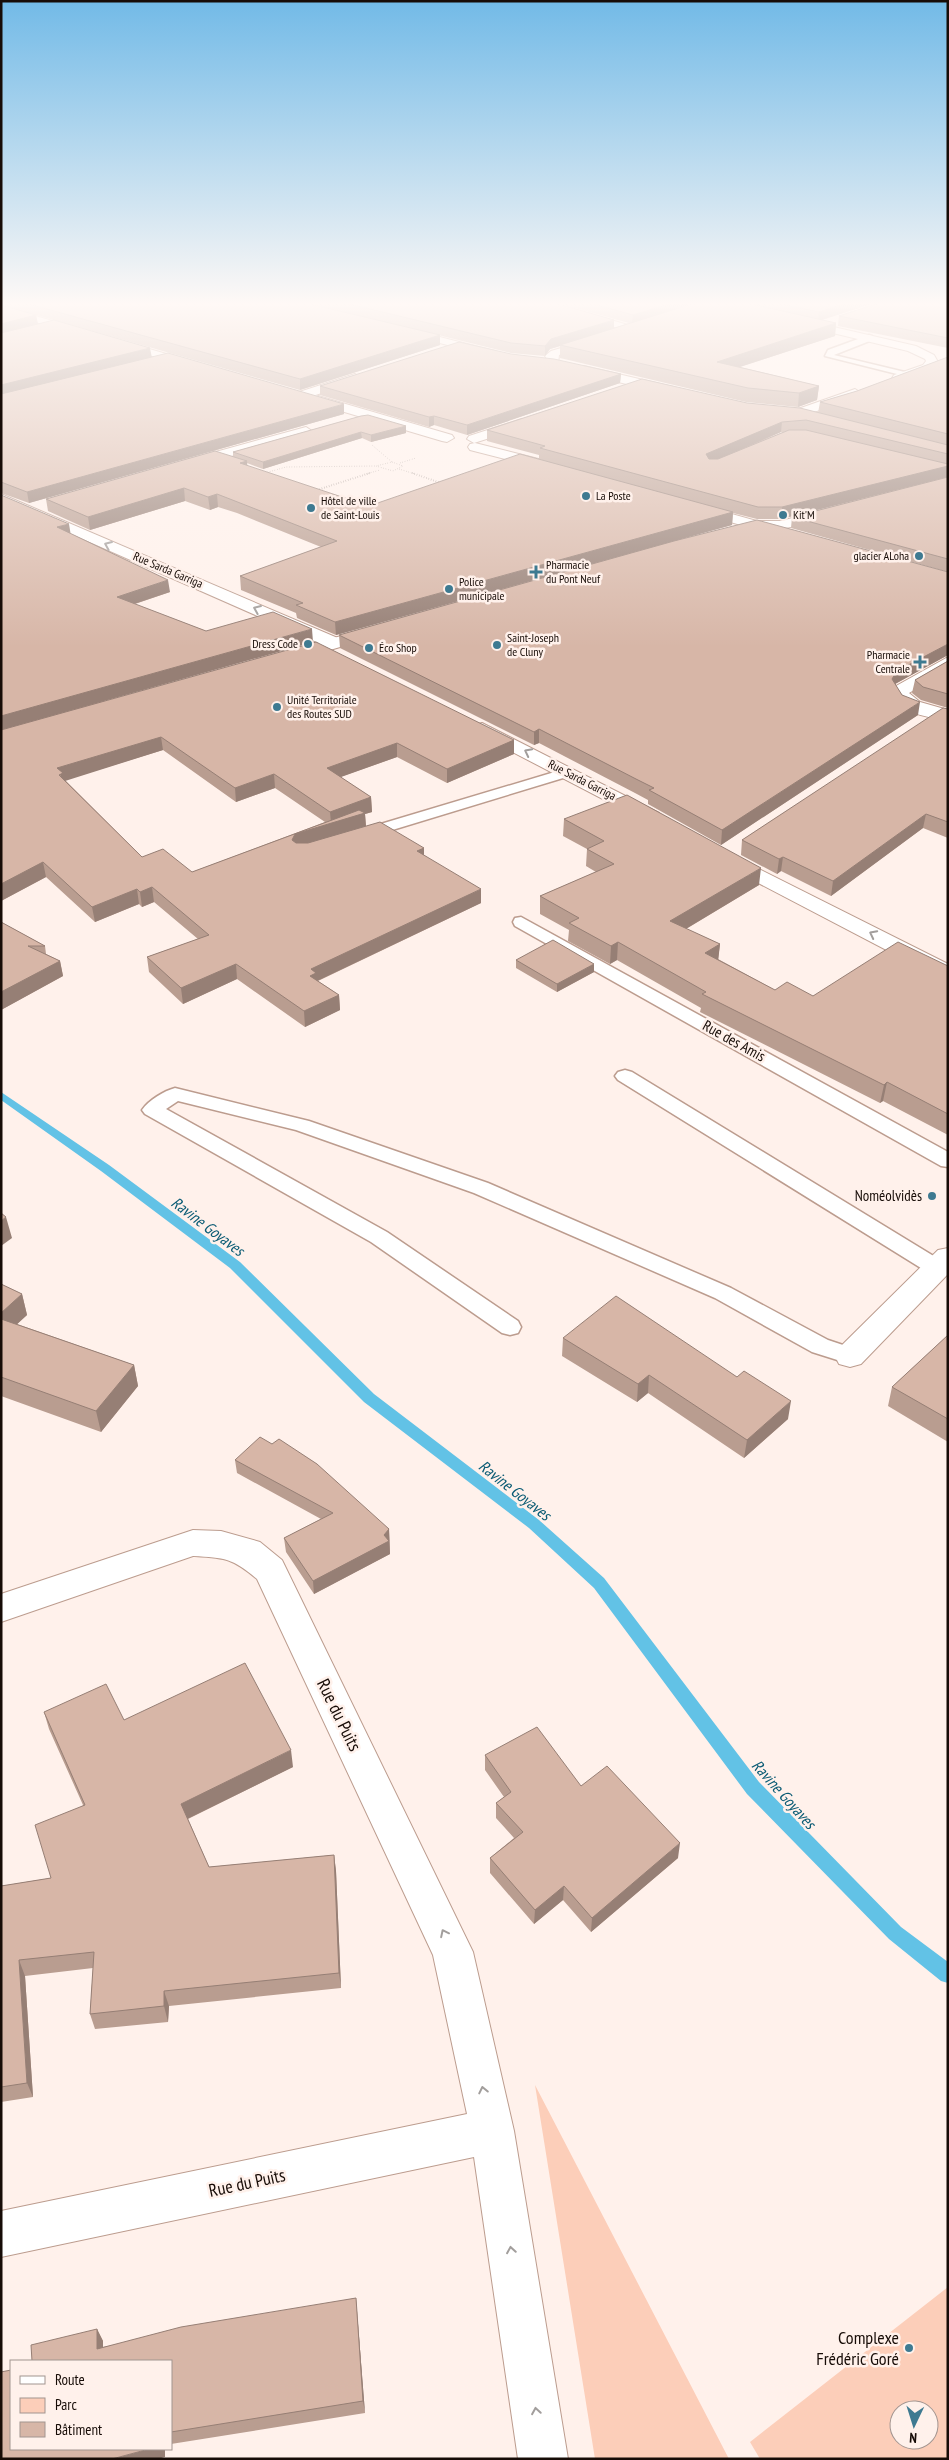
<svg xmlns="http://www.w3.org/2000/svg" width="949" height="2460" font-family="'PT Sans Narrow',sans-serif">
<rect width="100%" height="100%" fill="#fff1eb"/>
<path fill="#fcceb9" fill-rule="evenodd" d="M535,2085l194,374h-134z
M948,2287v172h-188l-10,-17zM899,2410h30v30h-30z"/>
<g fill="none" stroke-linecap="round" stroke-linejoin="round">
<path fill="#62c2e6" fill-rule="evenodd" d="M1,1092l108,73 131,97 134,132 165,126 65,58 155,204 142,145 47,35v21l-7,-2 -52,-42 -142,-145 -153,-206 -65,-60 -165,-126 -134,-134 -129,-97 -100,-71z"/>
<g stroke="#bc9c8e" stroke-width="3">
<path id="service" d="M869,335l3,1v4l-38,15 75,18v4l-84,-21 3,-6z
M568,768l7,4 -2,3 -207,63 -6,2 -8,-5 2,-3z
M521,917l427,235v15l-7,-1 -426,-240 -2,-4 2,-4z
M625,1070l7,2 313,191 3,5 -3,5 -8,2 -8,-2 -311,-193 -3,-4 3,-4z
M175,1088l134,33 179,62 243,105 97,52 30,10 4,6 -4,6 -8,2 -38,-12 -97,-54 -241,-105 -178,-63 -118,-29 -12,8 221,123 131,89 3,6 -3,6 -8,2 -8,-2 -131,-91 -226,-128 -3,-4c7,-10 22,-19 33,-22z"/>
</g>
<g stroke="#bc9c8e" stroke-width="2">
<path id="minor" d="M537,303h15l83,24 2,2 -2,2h-8z
M799,319l117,27 18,9 4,7c-8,10 -32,22 -44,19l-2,-3 2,-3 29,-10 3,-4 -1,-2 -17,-8 -113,-27 -1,-2z
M404,328l91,23 2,2 -6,3 -91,-23v-4z
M595,338l4,1v4l-40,12 -1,9h-8l-5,-8 6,-5z
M584,366l89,21 2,3 -6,4 -89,-21 -2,-3z
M355,374l6,4 -2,3 -59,19 -6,-4 2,-3z
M855,389l6,4 -2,3c-18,6 -78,33 -93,16l6,-4 26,1z
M522,419l5,1 1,3 -1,3 -53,17 -7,-4 2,-3z
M306,427l6,4 -1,3 -123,34 -7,-4 2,-3z
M1,494l339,145 2,4 -2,4h-12l-327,-144z
M948,657v13l-39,23 11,9 28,8v11c-21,-5 -47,-6 -57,-28l5,-7z
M482,723l177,90 3,4 -3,4 -7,2 -7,-2 -169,-88 -3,-4 3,-4z
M727,853l221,111v16l-8,-2 -220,-115 -3,-4 3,-4z
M948,1248v26l-87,90 -11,3 -11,-3 -4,-8 4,-8 99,-98z
M193,1530l28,1 39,11 22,18 191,392 41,179 54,328h-50l-44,-302 -473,100v-46l466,-97 -34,-159 -176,-376c-25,-21 -31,-21 -64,-23l-192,66v-28z"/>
</g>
<g stroke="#bc9c8e" stroke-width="2">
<path id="tertiary" d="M827,509l5,1 2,3 -2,3c-16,4 -71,23 -82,9l7,-4h24z"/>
</g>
<g stroke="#bc9c8e" stroke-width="2">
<path id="secondary" d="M1,306l200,58 2,2 -2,2h-8l-192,-56z
M308,393l144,42 2,3 -7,4 -5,-1 -138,-41 -2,-3 2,-3z
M475,443l79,20 2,3 -7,4 -79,-20 -2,-3 2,-3z
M696,504l93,26 2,3 -7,4 -93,-26 -2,-3z
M375,626l6,1 2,4 -2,4 -92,27 -6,-1 -3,-4 3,-4z"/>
</g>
<path stroke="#958983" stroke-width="1" stroke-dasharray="0.5 2" stroke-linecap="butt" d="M372,445l20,17
M392,462l11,4 -10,5 -17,-5z
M400,463l16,-5
M399,469l16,5
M265,473l21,-6 90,-1
M366,474l14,-4"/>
<path stroke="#958983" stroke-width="2" stroke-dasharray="0.5 2" stroke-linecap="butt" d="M412,473l29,10
M317,490l53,-17"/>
<use href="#service" fill="#fff" fill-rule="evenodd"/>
<use href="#minor" fill="#fff" fill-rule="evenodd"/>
<use href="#tertiary" fill="#fff" fill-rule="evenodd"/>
<use href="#secondary" fill="#fff" fill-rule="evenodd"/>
</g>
<path fill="#b99d90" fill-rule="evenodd" d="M1,303h305l134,42 -140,45 -299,-85z
M308,303h247l59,25 15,-5 -72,-20h317l-52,17 14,3 -1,13 -95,31 79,19 -2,14 -19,7 -52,-5 -186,-44v-12l-10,3 -5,7 -34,-3z
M948,303v45l-110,-22 1,-10z
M1,305l35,10 2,9 306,90 -315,89 -28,-10z
M511,354l110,20 -1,9 -153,52 -33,-10 -5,2 -109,-32v-9z
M948,357v88l-130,-32 2,-11 37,-11z
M747,403l201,42v32l-167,42h-24l-24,-6 -1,12 -52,14 268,116 -53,29 7,11 16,20 -197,130 -73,-41v-4l-13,-7 -96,-50 -5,2 -194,-97 -1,-13 269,-76 -272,76 -39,-17 -1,-5 -55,-23 -1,-14 81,-29 -84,-34 -19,-6 -8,3 -25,-9 -95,29 -42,-19 -2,-12 187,-42v-5l128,-36 45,17 -35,9 -9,-4 -99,31 -16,-6v3l122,40 170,-47v-4l-52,-14v-11zM781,432h2l-24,10z
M948,477v95l-157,-44 1,-11z
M1,495l69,39 100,58 -35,12 71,27 107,11 -209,59 410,39v14l-67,29 -50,-26 -57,20 31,20 1,15 -7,2 1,12 58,22v7l57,48 -163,78 21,14 1,15 -35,17 -68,-48 -54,25 -34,-32 -2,-15 51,-18 -44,-37 -12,5 -3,-3 -44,18 -49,-45 -45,24zM163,750l73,52 39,-14 50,34 -133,50 -50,-15 -77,-77z
M948,661v47l-27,-8 -9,-7 3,-13z
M948,709v129l-25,-10 -92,68 -50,-25 -4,3 -36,-19 1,-15z
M564,819l195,66 -73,44 34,15 -2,15 57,31 38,6 135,-30v169l-65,-34 -3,2 -180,-91 1,-4 -84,-48 -7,4 -42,-23 1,-11 -29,-16v-18l56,-24 -10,-6 1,-17 -24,-13z
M1,922l44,24 1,8 14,7 3,15 -62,34z
M516,960l78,12 -37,20 -41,-24z
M1,1284l21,10 5,21 -10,9 117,41 4,21 -37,46 -100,-36z
M948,1335v107l-60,-36 4,-19z
M563,1338l174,39 51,42 -44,39 -96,-65 -11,9 -75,-46z
M235,1460l154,69 1,25 -76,40 -28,-42 -2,-14 37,-19 -84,-46z
M44,1712l80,8 169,47 -105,52 21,48 125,-12 2,16 5,117 -172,18 -1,16 -73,7 -5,-15 3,-46 -68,8 8,121 -32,5v-216l50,-8 32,-73 -34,-76z
M485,1755l96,31 97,72 -87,74 -28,-32 -29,24 -44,-51v-15l24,-20 -18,-20v-15l8,-6 -19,-27z
M356,2298l1,13 8,102 -194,31v-83h-139l65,-32 6,12v6z"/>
<path fill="#967f75" d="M672,303h46l-86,21 1,-9z
M847,303h27l-56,18 1,-9z
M36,315l2,10 -37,9v-10z
M614,320v9l-54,16v1l-10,3 -5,7v-10l6,-7z
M836,323l-1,13 -120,39 2,-13z
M440,335v10l-140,45v-11z
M150,348l2,10 -151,38v-11z
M621,374l-1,9 -153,52v-10z
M819,386l-2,14 -19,7 1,-14z
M344,404v10l-315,89 -2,-11z
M434,416v9l-5,2v-10z
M782,422l-1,10 -76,33 1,-11z
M406,426v7l-35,9v-7z
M361,432l1,6 -99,31v-7z
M247,461l1,13 -8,-11z
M948,466v11l-167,42 1,-12z
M184,488l1,13 -95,29 -2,-13z
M217,494l1,13 -8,3 -2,-13z
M733,512l-1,13 -396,110 -1,-13z
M69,524l2,12 -14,-9z
M168,580l2,12 -51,17 -2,-12z
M312,629l1,13 -312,88v-14z
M948,644v11l-53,29 -3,-5 5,-8z
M920,702l-2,13 -197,130 1,-15z
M539,729v14l-5,2v-13z
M161,737l2,13 -98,31 1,6 -9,-19z
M514,740v14l-67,29v-14z
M397,743v14l-70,25v-14z
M274,774l1,14 -39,14 -1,-14z
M371,797l1,15 -7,2 1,13 -70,21 -4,-8 3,-6 36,-11 -1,-11z
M926,814l-3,14 -92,68 2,-15z
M424,848v14l-7,-11z
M783,857l-2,14 -4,3 2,-15z
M43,862l3,15 -45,24v-17z
M761,868l-2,17 -90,54 1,-18z
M152,887l2,15 -12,5 -2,-15z
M137,889l2,15 -44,18 -3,-15z
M481,889v14l-164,78 -6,10v-22z
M618,942l-1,18 -7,4 1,-18z
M720,944l-2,18 -13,-9z
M60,961l3,15 -62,34v-18z
M236,964l1,15 -54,25 -2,-16z
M594,964v8l-37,20v-8z
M339,995l1,15 -35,17 -1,-16z
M887,1082l-4,19 -3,2 4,-18z
M6,1217l6,21 -11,8v-25z
M22,1294l5,21 -25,23 -1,-4v-21z
M134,1365l4,21 -37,46 -5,-21z
M649,1375l-1,18 -11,9 1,-18z
M791,1401l-3,18 -44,39 3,-18z
M389,1529l1,25 -76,40 -1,-13 71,-46z
M291,1750l2,17 -108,53 -4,-16z
M680,1843l-2,15 -87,74 1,-14z
M334,1855l2,16 5,117 -2,-15z
M564,1886l-1,14 -29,24 1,-14z
M19,1960l6,16 8,121 -6,-14z
M164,1991l5,15 -1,16 -4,-16z
M356,2298l1,13 8,102 -2,-12z
M97,2329l6,12v20l-6,-12z
M149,2449h16v8l-7,2h-46z"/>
<path fill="#d7b6a7" stroke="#967f75" d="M25,303h281l134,32 -140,44z
M345,303h210l59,17 -63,19 -6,7 -34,-3z
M590,303h82l-39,12z
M695,303h52l89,20 -119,39 102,24 -20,7 -51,-5 -188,-43z
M777,303h70l-28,9z
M879,303h69v35l-109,-22z
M1,305l35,10 -35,9z
M54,320l96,28 -149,37v-52z
M459,342l52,12 43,5 67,15 -154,51 -33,-9 -5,1 -109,-31z
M168,353l176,51 -317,88 -26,-10v-88z
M948,357v77l-128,-32 37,-11z
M642,379l105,24 53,5 148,37v9l-142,-34 -24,2 -76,32 3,5h9l71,-29h17l142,34v2l-166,41h-24l-218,-59 5,-2 -58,-16z
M368,415l38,11 -35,9 -10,-3 -98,30 -30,-10 128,-36z
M215,451l32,10 -7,2 129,43 151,-52 213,58 -398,110 -39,-17 7,-2 -63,-27 97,-35 -102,-40 -18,-7 -9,3 -24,-9 -96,29 -42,-18z
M948,477v82l-156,-42z
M1,495l68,29 -12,3 111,53 -51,17 89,34 67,-19 39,17 -311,87z
M757,520l191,52v72l-51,27 -5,8 10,16 18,7 -198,128 -73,-40 5,-2 -18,-9 -97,-50 -5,3 -195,-97 335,-94z
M316,642l198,98 -67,29 -50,-26 -70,25 44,29 -41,15 -56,-38 -39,14 -74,-51 -104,31 6,5 -4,2 83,82 21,-8 29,23 167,-62 6,3 -70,21 -3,6 4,3h12l72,-21 44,26 -7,3 64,38 -170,80 5,4 -6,3 29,19 -35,16 -68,-47 -55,24 -34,-31 62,-22 -57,-48 -12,5 -3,-3 -45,18 -49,-45 -42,22v-154z
M948,661v33l-25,-7 -8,-7z
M943,708l5,1v113l-22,-8 -93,67 -50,-24 -4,2 -37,-19z
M627,795l134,73 -91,53 50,23 -15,9 70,37 12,-8 26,14 85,-54 50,24v148l-61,-32 -3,3 -182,-91 4,-2 -88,-50 -7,4 -42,-23 10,-5 -39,-22 74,-32 -27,-15 17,-8 -40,-22z
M1,922l44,24h-17l32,15 -59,31v-50h1h-1z
M553,940l41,24 -37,20 -41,-24z
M1,1213l5,4 -5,4z
M1,1284l21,10 -21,19z
M616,1296l121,81 7,-6 47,30 -44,39 -98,-65 -11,9 -75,-46z
M1,1319l133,46 -38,46 -95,-34z
M948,1335v84l-56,-32z
M260,1437l12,7 7,-5 38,25 72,65 -5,6 5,6 -76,40 -29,-43 49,-25 -98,-53z
M245,1663l46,87 -110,54 28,63 125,-12 5,118 -175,18v15l-74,8 4,-62 -75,8 8,123 -26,4v-201l50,-8 -16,-53 50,-20 -41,-93 62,-28 18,36z
M537,1727l44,59 26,-20 73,77 -88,75 -28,-32 -29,24 -45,-52 33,-26 -27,-29 15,-11 -26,-37z
M356,2298l7,103 -192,31v-71h-139l-1,-16 66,-16v20l84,-22z
M11,2370v79h138l-37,10h-111v-87z"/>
<defs><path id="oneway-chevron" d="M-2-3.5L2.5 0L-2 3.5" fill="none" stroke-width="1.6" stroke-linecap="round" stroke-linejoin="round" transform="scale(1.25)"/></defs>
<g stroke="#a29e9c">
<use href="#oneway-chevron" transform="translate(108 545) rotate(-157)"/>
<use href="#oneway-chevron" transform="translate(257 609) rotate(-157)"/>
<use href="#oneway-chevron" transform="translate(528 752) rotate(-153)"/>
<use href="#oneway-chevron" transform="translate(873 934) rotate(-153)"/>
<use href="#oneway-chevron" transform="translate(444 1933) rotate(-116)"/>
<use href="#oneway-chevron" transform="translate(483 2090) rotate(-102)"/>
<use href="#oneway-chevron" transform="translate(511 2250) rotate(-99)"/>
<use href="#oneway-chevron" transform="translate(536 2411) rotate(-99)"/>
</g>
<linearGradient id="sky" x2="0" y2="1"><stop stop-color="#72bae7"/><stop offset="0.47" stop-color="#fff9f6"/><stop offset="1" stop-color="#fff9f6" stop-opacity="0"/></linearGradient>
<rect width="949" height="647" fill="url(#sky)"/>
<g fill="#3e7a91" stroke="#fff1eb" stroke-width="2">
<circle cx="586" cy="496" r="5"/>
<circle cx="311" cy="508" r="5"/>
<circle cx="783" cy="515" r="5"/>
<circle cx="919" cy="556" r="5"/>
<path d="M533.5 564.5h5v5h5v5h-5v5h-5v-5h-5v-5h5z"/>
<circle cx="449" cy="589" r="5"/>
<circle cx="308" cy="644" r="5"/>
<circle cx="497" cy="645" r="5"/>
<circle cx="369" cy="648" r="5"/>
<path d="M917.5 654.5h5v5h5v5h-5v5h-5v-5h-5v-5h5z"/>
<circle cx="277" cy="707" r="5"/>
<circle cx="932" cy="1196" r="5"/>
<circle cx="909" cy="2348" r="5"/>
</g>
<g text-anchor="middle" stroke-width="5" stroke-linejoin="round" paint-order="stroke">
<g font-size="12" fill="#170c07" stroke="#fff1eb" text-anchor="start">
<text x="596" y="500">La Poste</text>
<text x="321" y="505">Hôtel de ville<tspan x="321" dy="14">de Saint-Louis</tspan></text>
<text x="793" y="519">Kit'M</text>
<text x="909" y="560" text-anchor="end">glacier ALoha</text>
<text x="546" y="569">Pharmacie<tspan x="546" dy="14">du Pont Neuf</tspan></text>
<text x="459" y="586">Police<tspan x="459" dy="14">municipale</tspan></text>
<text x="507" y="642">Saint-Joseph<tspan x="507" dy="14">de Cluny</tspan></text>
<text x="298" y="648" text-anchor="end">Dress Code</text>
<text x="379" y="652">Éco Shop</text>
<text x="910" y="659" text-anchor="end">Pharmacie<tspan x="910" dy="14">Centrale</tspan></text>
<text x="287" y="704">Unité Territoriale<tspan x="287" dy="14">des Routes SUD</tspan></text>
</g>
<g font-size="12" fill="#170c07" stroke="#fff1eb">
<text transform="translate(168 570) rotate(23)" y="4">Rue Sarda Garriga</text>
<text transform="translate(582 780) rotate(27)" y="4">Rue Sarda Garriga</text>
</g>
<g font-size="15" fill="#170c07" stroke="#fff1eb">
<text transform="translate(734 1041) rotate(29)" y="5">Rue des Amis</text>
</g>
<g font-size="15" fill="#170c07" stroke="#fff1eb" text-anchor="end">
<text x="922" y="1201">Noméolvidès</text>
</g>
<g font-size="16" font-style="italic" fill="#0a5b74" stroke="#fff1eb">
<text transform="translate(208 1226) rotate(37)" y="6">Ravine Goyaves</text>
<text transform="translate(515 1490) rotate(38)" y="6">Ravine Goyaves</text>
<text transform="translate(784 1794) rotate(48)" y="6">Ravine Goyaves</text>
</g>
<g font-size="18" fill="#170c07" stroke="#fff1eb">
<text transform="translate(339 1715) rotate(64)" y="6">Rue du Puits</text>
<text transform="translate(247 2183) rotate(-12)" y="6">Rue du Puits</text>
</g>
<g font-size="18" fill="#170c07" stroke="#fff1eb" text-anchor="end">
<text x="899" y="2344">Complexe<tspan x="899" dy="21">Frédéric Goré</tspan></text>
</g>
</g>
<rect width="949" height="2460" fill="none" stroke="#170c07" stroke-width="5"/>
<rect x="10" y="2360" width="162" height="90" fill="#fff1eb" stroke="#a29590"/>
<rect x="20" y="2376" width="25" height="8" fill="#ffffff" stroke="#a29590"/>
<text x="55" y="2385" font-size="15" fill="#170c07">Route</text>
<rect x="20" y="2398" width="25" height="15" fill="#fcceb9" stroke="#a29590"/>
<text x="55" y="2410" font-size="15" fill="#170c07">Parc</text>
<rect x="20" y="2422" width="25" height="15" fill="#d7b6a7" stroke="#a29590"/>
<text x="55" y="2435" font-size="15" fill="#170c07">Bâtiment</text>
<g transform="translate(914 2425) rotate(184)"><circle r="24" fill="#fff1eb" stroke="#a29590"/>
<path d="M0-4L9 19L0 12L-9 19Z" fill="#3e7a91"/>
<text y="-8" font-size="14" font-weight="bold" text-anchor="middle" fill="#170c07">N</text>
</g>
</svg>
